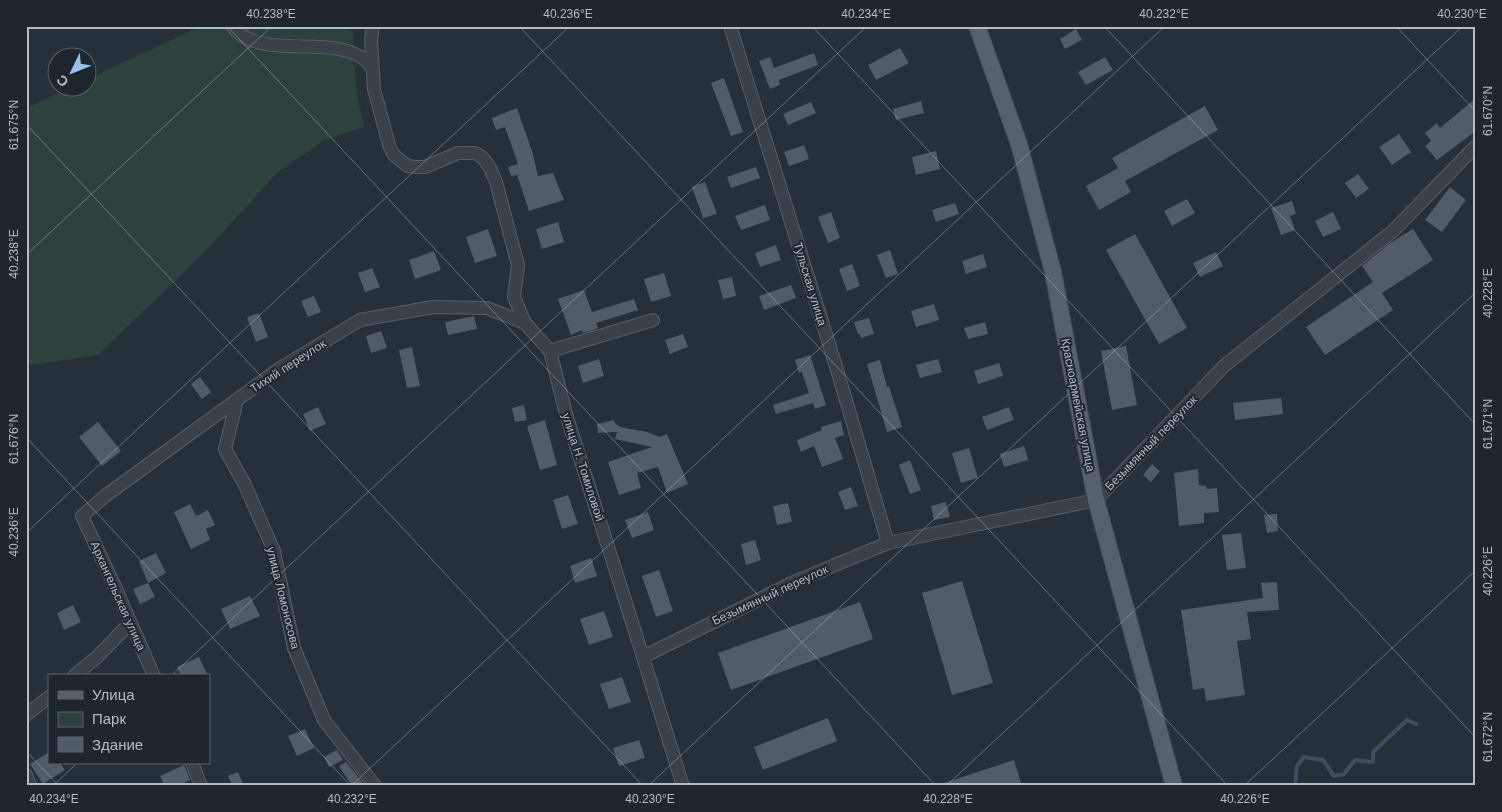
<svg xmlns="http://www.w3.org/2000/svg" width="1502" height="812" font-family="Arial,sans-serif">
<rect width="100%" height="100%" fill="#253038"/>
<path fill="#2d413f" d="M201,26h135l17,6 3,57 8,38 -39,13 -48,33 -74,81 -105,101 -72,11v-258l44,-20h18v-9z"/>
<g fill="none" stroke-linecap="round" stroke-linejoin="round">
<path stroke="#3d4f5f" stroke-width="4" d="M1295,786l2,-20 7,-9 19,3 11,16 10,-2 11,-14 18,2v-10l34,-32 9,4"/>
</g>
<path fill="#515c67" d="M1076,29l6,11 -17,9 -5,-10z
M900,48l9,15 -33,17 -8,-15z
M814,53l4,12 -39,15 1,5 -10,4 -11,-28 11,-4 4,11z
M1105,57l8,13 -27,15 -8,-13z
M724,78l19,54 -12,4 -20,-53z
M1476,98v33l-39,29 -12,-14 6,-5 -6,-8 12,-10 3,5z
M921,101l3,12 -28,7 -3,-11z
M811,102l5,11 -28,12 -5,-11z
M1205,106l13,24 -93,51 6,11 -32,18 -13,-24 32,-18 -6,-10z
M517,108l15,43 6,25 15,-3 11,27 -35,11 -12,-36 -6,1 -3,-9 10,-3 -13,-37 -9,3 -4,-12z
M1399,134l12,18 -19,13 -13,-18z
M804,145l5,14 -20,7 -5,-14z
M936,151l4,18 -24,6 -4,-18z
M756,167l4,11 -29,10 -4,-11z
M1358,174l11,15 -13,9 -11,-15z
M705,182l12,32 -14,4 -11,-31z
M1450,187l16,13 -24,32 -17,-12z
M1187,199l8,14 -23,13 -8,-15z
M1292,201l4,13 -6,2 5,14 -14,5 -10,-27z
M955,203l4,11 -23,8 -4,-12z
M765,205l5,15 -29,10 -6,-14z
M831,212l9,26 -12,5 -10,-26z
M1333,212l8,17 -18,8 -8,-16z
M558,222l6,20 -22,7 -6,-20z
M488,229l9,27 -22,7 -9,-26z
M1413,229l20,31 -51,33 11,17 -68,45 -19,-28 67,-45 -11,-16 28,-23z
M1135,234l52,94 -28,16 -53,-94z
M776,245l5,15 -21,7 -5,-14z
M890,250l8,24 -12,4 -9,-23z
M434,251l7,19 -26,9 -6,-19z
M1216,252l7,14 -23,11 -7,-14z
M983,254l4,13 -21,7 -4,-13z
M852,264l8,22 -13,5 -8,-22z
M372,268l8,19 -15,5 -7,-19z
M664,273l7,23 -20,6 -7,-23z
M732,277l4,19 -13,3 -5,-19z
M791,285l5,13 -32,12 -5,-14z
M584,290l8,22 42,-13 4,11 -42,13 2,5 -5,2 -10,3 -1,-3 -11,5 -13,-36z
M314,296l7,16 -13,5 -7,-16z
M934,304l5,16 -23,7 -5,-16z
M259,313l9,24 -12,5 -9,-25z
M474,316l3,13 -29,6 -3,-13z
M869,318l5,16 -13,4 -1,-4h-2l-4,-12z
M985,322l3,12 -20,5 -4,-11z
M381,331l6,17 -16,5 -5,-17z
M683,334l5,13 -18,7 -5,-14z
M1126,346l11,59 -25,5 -11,-59z
M412,347l8,39 -13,2 -8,-38z
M810,355l16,50 -11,4 -2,-6 -37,11 -3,-9 36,-12 -7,-21 -3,1 -4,-13z
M599,359l5,17 -21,7 -5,-17z
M938,359l4,13 -22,6 -4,-13z
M880,360l7,27 2,-1 13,41 -15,5 -20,-68z
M999,363l4,13 -25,8 -4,-13z
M200,377l11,15 -9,7 -11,-15z
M1281,398l2,16 -48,6 -2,-17z
M524,405l3,15 -12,2 -3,-14z
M318,407l8,17 -16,7 -7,-17z
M1009,407l5,13 -27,10 -5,-13z
M545,420l12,45 -17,5 -13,-44z
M614,420l1,3 5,4 27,5 13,5 7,-3 21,50 -21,9 -9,-26 -21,6 4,15 -22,7 -11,-33 44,-15 -37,-8 2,-7 -19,1 -1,-9z
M841,421l3,14 -9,3 8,21 -21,8 -8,-21 -13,6 -4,-12 25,-10 -1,-3z
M98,422l23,29 -19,15 -23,-29z
M1024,446l4,14 -24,7 -4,-13z
M969,448l9,30 -17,5 -9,-30z
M910,460l11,30 -11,4 -11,-29z
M1152,464l8,7 -9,11 -8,-7z
M1198,469l1,16 7,1 1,3 10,-1 2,24 -15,1v10l-25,3 -5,-53z
M851,487l7,19 -13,4 -7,-18z
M568,495l10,29 -16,5 -9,-29z
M946,502l4,15 -16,3 -3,-14z
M788,503l4,19 -15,3 -4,-19z
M190,504l6,12 12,-6 7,15 -9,4 4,11 -19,9 -17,-37z
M648,512l6,18 -22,8 -7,-18z
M1277,514l1,17 -11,2 -3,-18z
M1241,533l5,35 -19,2 -5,-35z
M755,540l6,20 -15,5 -5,-21z
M156,553l10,20 -18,10 -9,-22z
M591,558l6,18 -22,7 -5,-17z
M659,570l14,41 -17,6 -14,-41z
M962,581l31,102 -41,12 -30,-102z
M1277,582l2,28 -32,2 4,27 -14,2 8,54 -39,6 -2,-13 -11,2 -12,-80 82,-12 -2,-15z
M148,583l7,14 -15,7 -7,-15z
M250,596l10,20 -30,13 -9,-20z
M860,602l13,37 -142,51 -13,-37z
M73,605l8,17 -17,8 -7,-17z
M604,611l9,26 -24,8 -9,-26z
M199,657l9,19h-27l-4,-9z
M622,677l9,25 -22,7 -9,-25z
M828,718l9,23 -74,29 -9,-23z
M305,729l9,19 -17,8 -9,-20z
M639,740l6,18 -26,8 -6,-18z
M337,750l6,10 -14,7 -5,-10z
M49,752v11h11l5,7 -22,14 -13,-20z
M1014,760l8,26h-80l-1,-2z
M346,762l19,24h-13l-13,-20z
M184,765l6,15 -12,6h-13l-5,-10z
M238,772l6,14h-11l-5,-10z"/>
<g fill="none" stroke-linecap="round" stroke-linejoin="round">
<g stroke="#575f67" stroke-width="14">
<path id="minor" d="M232,26c28,37 103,6 134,35 3,2 5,7 7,10
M373,26l-2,14 3,49 15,56 4,9 14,12 9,1h9l33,-14h17l7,4 7,9 7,16 22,83 -4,32 11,26 25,28 16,63 77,243 40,129
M730,26l108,347 50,170
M550,351l103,-31
M237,400l-12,49 20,36 29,66 20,97 30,72 51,66
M643,657l151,-75 94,-39 208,-43 128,-134 169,-135 83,-85
M74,676l23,-19 34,-35
M154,676l-38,-87 -34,-73 23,-20 174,-127 81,-49 73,-13 54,1 38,15
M26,715l23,-18
M192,763l9,23
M26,775l4,11"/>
</g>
<g stroke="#454d55" stroke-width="18">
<path id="major" d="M977,26l42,118 34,128 43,228 78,286"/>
</g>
<use href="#minor" stroke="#394149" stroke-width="12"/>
<use href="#major" stroke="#576169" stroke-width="16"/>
</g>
<path fill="none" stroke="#b4bcc5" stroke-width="1" stroke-opacity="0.45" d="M227,26l709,760M519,26l709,760M812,26l664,712M1104,26l372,399M1396,26l80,86M26,124l617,662M26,255l246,-229M26,437l325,349M26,533l544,-507M171,676l696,-650M26,751l33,35M53,786l24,-23M351,786l814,-760M648,786l815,-760M946,786l530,-494M1244,786l232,-216"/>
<g text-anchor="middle" stroke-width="4" stroke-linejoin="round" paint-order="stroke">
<g font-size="12" fill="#b4bcc5" stroke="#1e262e">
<text transform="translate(810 284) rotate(73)" y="4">Тульская улица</text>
<text transform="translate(288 366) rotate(-33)" y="4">Тихий переулок</text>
<text transform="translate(1078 405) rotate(79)" y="4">Красноармейская улица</text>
<text transform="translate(1151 443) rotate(-46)" y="4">Безымянный переулок</text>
<text transform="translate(583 467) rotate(72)" y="4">улица Н. Томиловой</text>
<text transform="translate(770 595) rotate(-25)" y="4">Безымянный переулок</text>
<text transform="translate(118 596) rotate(66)" y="4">Архангельская улица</text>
<text transform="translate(283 598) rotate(76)" y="4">улица Ломоносова</text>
</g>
</g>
<rect width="1502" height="812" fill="none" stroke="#1e262e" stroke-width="55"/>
<rect x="48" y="674" width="162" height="90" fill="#1e262e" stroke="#5a626a"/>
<rect x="58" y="691" width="25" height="8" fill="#576169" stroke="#5a626a"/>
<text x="92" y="700" font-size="15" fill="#b4bcc5">Улица</text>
<rect x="58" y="712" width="25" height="15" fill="#2d413f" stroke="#5a626a"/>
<text x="92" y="724" font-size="15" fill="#b4bcc5">Парк</text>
<rect x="58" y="737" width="25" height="15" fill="#515c67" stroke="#5a626a"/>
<text x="92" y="750" font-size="15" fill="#b4bcc5">Здание</text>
<g transform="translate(72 72) rotate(227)"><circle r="24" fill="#1e262e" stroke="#5a626a"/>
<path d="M0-4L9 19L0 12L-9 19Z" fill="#94bfea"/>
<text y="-8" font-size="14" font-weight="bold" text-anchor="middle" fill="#b4bcc5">С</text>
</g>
<rect x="28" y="28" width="1446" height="756" fill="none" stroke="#b4bcc5" stroke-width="2"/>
<g font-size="12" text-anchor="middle" fill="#b4bcc5">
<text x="271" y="18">40.238°E</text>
<text x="568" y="18">40.236°E</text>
<text x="866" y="18">40.234°E</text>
<text x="1164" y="18">40.232°E</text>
<text x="1462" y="18">40.230°E</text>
<text transform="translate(1488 111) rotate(-90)" y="4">61.670°N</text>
<text transform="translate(14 125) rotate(-90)" y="4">61.675°N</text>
<text transform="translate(14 254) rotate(-90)" y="4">40.238°E</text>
<text transform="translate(1488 293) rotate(-90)" y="4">40.228°E</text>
<text transform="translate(1488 424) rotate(-90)" y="4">61.671°N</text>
<text transform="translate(14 439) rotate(-90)" y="4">61.676°N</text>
<text transform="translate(14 532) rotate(-90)" y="4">40.236°E</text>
<text transform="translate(1488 571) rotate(-90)" y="4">40.226°E</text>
<text transform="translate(1488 737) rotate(-90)" y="4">61.672°N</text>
<text x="54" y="803">40.234°E</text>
<text x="352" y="803">40.232°E</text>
<text x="650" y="803">40.230°E</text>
<text x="948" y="803">40.228°E</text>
<text x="1245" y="803">40.226°E</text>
</g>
</svg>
